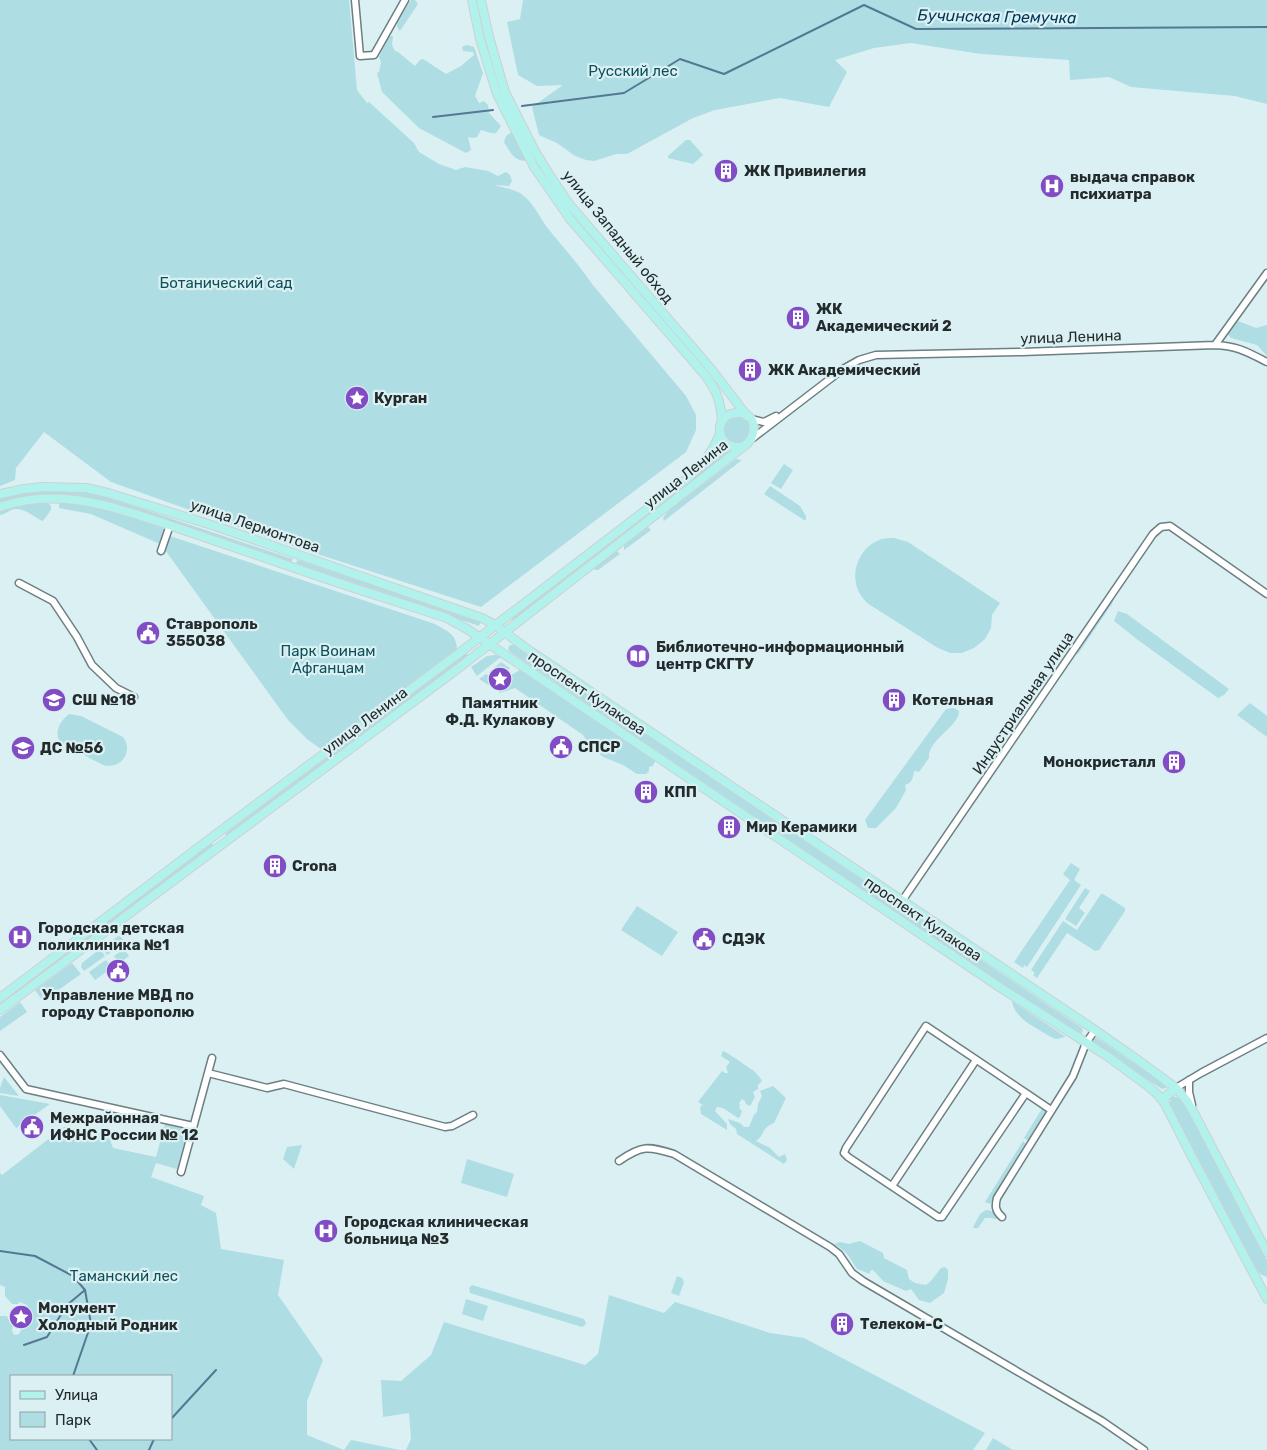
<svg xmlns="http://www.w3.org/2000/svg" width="1267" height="1450" font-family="Rubik,sans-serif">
<rect width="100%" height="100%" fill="#dbf0f3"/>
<path fill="#aedde4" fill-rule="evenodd" d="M0,0h349l8,90 10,13 2,-1 45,41 5,9 20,12 17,6 9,-3 23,4 10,5 8,-4 4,3 2,6 -3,5 -15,-1c8,2 18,4 26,8 13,9 18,21 26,33 15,19 32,37 46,58l94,112 10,19v15l-10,22 -205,155 -207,-67 -163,-58 -67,-50 -28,36 -1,12 -15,6z
M411,0h4l3,4 -18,27 -3,-4v-5z
M523,0h744v104l-32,-8 -104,-9 -22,-10 -39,3 -1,-20 -88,-6 -70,-11 -37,5 -39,12 12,12 -18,35 -49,-9 -65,12 -22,8 -66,36h-11l-22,7 -8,-1 -11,-4 -18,-13 -18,-8 -7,-28 31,-22 -26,1 -19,-11 -11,-53 13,-3z
M389,36h4l-1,9 3,6 3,1 17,14 5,-6 3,-1 23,15 15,-8 13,-11 -1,-3 -10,-1 -1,-4 5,-2 7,2 9,26 -8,23 4,7 5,-2 4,4 1,8 12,13 -5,7c-6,1 -9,-2 -15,-3l-4,7 -4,1 -5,-1 3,13 -5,3 -47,-25 -37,-36 -5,-19 2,-1 2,-10 -2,-5z
M512,132l14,29c-12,0 -16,-9 -22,-19l2,-6z
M686,140h4l13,15 -10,9 -25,-6v-2z
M1238,321l18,7 11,-3v31l-10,-11 -26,-7 -3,-4z
M724 430a13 13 0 1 1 26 0a13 13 0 1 1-26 0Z
M719,444l6,6 6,2 -219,169 -1,-3 185,-142 12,-13z
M736,459l6,1 -78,61 -1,-3 5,-7z
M784,464l9,6 -12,19 -10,-6z
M770,486l30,20 6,10v4h-2l-40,-26z
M42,491l43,1 22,5 186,62 -2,3c-36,-12 -73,-24 -109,-37 -61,-20 -117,-44 -182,-22v-4l3,-2 22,-4z
M64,502c33,1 66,15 97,25l4,3v3l-5,11 -69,-30 -32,-6v-4z
M48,503l3,3v4l-8,11c-8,-3 -18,-13 -27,-12 -6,0 -10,5 -16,6v-4l26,-6z
M648,527l3,3 -27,20v-5z
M170,536l265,88c12,7 22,10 22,26l-136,99 -14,-10 -19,-19 -123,-170z
M894,538l14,4 92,61 -8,12 -1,13 -6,11 -11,9 -12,5h-12l-12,-5 -71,-45c-5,-6 -10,-12 -11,-20 -4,-18 8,-39 26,-44 4,-1 8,-1 12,-1z
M616,550l4,4 -22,16h-3l-2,-3z
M298,560l183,61 -2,5 -182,-62 -1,-2z
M1114,599l-2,5 -34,50 -2,-1 34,-53z
M1118,611l9,3 102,75 -5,6 -6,3 -80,-58 -24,-19z
M510,645h4l568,383 1,3 -2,3 -3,1 -569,-384 -1,-3z
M466,653l2,3 -241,181 -2,-3z
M495,655l7,1 -25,20 -6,-9 16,-11z
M501,662l9,6 -6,7 -10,-7z
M521,669l135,90 -3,7 -4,1v4l-3,3h-9l-14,-9 -20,-8 -11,-9 -9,-13 -68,-47 -15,5 -5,-5c6,-10 17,-12 26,-19z
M486,674l11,8 -4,6 -14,-9z
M1250,703l17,13v21l-30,-22z
M954,708l5,3c0,16 -32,29 -30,47l-10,14 -5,-1c-1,7 -2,12 -9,14l1,5 -10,18 -20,20h-8l-3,-8 81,-111z
M69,714l12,2 42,21c11,15 -2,33 -20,28l-42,-22c-8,-10 -1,-22 8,-29z
M212,843l2,3 -212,158h-1v-2z
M1071,863l9,6 -6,11 7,5 -54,82 -3,-2 -1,3 -9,-6 56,-82 -7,-6z
M1085,888l5,3 -11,17 6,5 -9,13 -11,-7z
M1101,894h2l22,14v3l-26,39 -4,1 -28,-18 -30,45 -4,-3 2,-2 -4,-3 32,-49 14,9z
M637,906l41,26 -16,24 -41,-26z
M118,936l3,1 4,5 -18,13 -5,-7z
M100,949l5,7 -21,15 -3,-4 1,-4z
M124,949l5,7 -10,7 -5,-7z
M106,960l6,8 -17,12 -6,-8z
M72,963l9,11 -38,27 -8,-11z
M1012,1001l54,36 -10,2 -5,-2c-14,-9 -37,-18 -39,-36z
M20,1002l7,10 -27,19v-14z
M1095,1038h2l69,47v3l-4,1 -69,-45v-3z
M723,1051c4,1 26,17 31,20 3,3 6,6 8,10l-4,4v4l-5,3 2,5 -5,9 -4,-2 -1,-3 -3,-2 -3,4 1,2 -1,3 3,3 -2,6 -2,1 -15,-10 -6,-1 -2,4 12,13v6l-26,-16 -1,-7 3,-2 -5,-3 24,-31 3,2h3l-2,-6 4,-5 -9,-6z
M4,1077l15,19 -19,-3v-5z
M773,1086l13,12 -12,25c-13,5 -9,12 -18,18l14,7 9,9 6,-3 2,6 -3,4 -47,-30 -1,-5 -6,-5 -2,-5 12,4 4,4h5l5,-12 3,-3 1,-8 4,-8 -2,-5z
M0,1095l50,9 -34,24 -16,-22z
M1173,1096l8,3 10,17 76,144v17l-7,-3 -3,-4 -85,-161 -2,-4v-6z
M1043,1107l5,3 -19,31 -5,-3z
M165,1124l23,6 -11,39 -21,-6 -5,14 53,19 -3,9 15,8 5,36 63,11 -6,35 45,65 -16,41v34l37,15 7,-10 49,10h-400v-134h7l3,7 3,1 -1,7 2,4 5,-1c4,-8 12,-19 8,-29l-7,-3 -2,2h-6l-7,-8v-9l-5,-2v-112l2,2 62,-48 44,7 5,14 43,9zM11,1376h160v63h-160z
M1023,1141l4,4 -37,59 -5,-2z
M302,1145l-8,24 -11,-10 4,-12z
M467,1159l47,15 -7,23 -46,-14z
M986,1210c5,0 10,3 12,7l-3,2 -3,-1h-7l-7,10h-4l-1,-1 7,-13z
M860,1241l23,12 1,5 23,12 2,9 6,4 11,2 5,-4 10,-13 4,-1 3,3v9l-4,14 -14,10 -11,-3 -8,-11 -5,2 -23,-10 -10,-11 -3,1v3l-13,-5 -9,-14 -5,-5 -9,-6 6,-2 9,2z
M677,1276l5,2 2,4 -5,14 -8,-3z
M472,1285l112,34 2,5 -4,3 -112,-34 -1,-5z
M609,1295l55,18 11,-11 95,31 34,5 181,95 -12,17h-567l5,-11 -2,-26 -26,4 -2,-37 20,1 30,-26 13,-33 141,43 13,-11z
M466,1299l22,7 -5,15 -21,-7z
M993,1438l20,12h-27z"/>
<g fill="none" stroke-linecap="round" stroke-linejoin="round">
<path stroke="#557792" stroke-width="2" d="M522,106l102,-13 56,-34 44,15 140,-69 52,24 351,-2
M433,117l60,-7
M0,1251l35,5 38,20 12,14 6,34 -18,52
M24,1345l23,-8 20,-32 18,-15
M171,1419l45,-49
M89,1439l8,11
M149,1450l5,-11"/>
<g stroke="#6c7f81" stroke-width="9">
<path id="minor" d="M355,0l5,56 14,-1 31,-55
M1215,345l52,-72
M751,419l13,3 12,-6
M753,438l90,-69 16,-9 17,-5 146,-3 193,-7c23,1 32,7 52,17
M161,551l9,-26
M19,583l34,18 24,36 15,28 24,23 18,9
M902,901l251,-367 8,-7 9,-1 97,68
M0,1055l26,34 167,37
M208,1073l59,15 17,-4 161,43 7,-1 21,-11
M1189,1080v12l3,13
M1176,1088l25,-15 66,-35
M1026,1093l-100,-67 -80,122 -2,5 4,4 90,60h4l84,-124 25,17
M619,1161c23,-16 29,-15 55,-7l156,93 9,7 13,19 11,8 239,140 42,29
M181,1172l31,-114
M892,1186l84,-126
M1002,1217c-7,-6 -7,-11 -5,-19l76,-122 13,-33 9,-13"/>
</g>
<g stroke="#cfd0d1" stroke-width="10">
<path id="major" d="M472,0l8,39 17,55 37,73 36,52 135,156c12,16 16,27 17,47
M481,0l8,37 16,55 31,61 13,21 20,30 143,166 35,46
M0,494l24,-5 19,-2 43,1 22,5 107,33 267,92 13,7 35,26 565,379 43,30 38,28 11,13 7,12 73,139
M0,507c58,-20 111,-1 166,17 42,14 84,29 126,43 51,18 103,34 155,51l20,11 534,359 106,68 41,30 9,8 8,10 28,55 74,140
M0,998l215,-163 243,-181 231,-177c14,-12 24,-26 31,-43
M0,1010l460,-343 288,-224c10,-12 7,-32 -12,-30 -24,1 -21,38 7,34
M1162,1099l14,-11"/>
</g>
<use href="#minor" stroke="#fff" stroke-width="6"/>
<use href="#major" stroke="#b2f2ed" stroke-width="8"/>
</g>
<defs>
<g id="building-disc" transform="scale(1.25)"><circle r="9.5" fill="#824dc4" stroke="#dbf0f3"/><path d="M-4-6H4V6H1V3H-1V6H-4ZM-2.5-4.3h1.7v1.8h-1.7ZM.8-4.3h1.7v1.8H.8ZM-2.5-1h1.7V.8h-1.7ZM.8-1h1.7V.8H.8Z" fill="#fff"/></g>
<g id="hospital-disc" transform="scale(1.25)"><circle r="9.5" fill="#824dc4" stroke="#dbf0f3"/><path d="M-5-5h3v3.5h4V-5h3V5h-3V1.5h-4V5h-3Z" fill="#fff"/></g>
<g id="sight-disc" transform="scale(1.25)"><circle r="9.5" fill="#824dc4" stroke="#dbf0f3"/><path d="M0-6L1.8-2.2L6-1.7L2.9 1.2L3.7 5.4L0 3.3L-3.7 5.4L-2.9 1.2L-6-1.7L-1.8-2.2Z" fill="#fff"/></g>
<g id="civic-disc" transform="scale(1.25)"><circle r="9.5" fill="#824dc4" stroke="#dbf0f3"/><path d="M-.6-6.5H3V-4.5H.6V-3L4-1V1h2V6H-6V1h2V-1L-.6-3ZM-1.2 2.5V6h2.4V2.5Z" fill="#fff"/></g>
<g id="library-disc" transform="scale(1.25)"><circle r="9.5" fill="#824dc4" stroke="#dbf0f3"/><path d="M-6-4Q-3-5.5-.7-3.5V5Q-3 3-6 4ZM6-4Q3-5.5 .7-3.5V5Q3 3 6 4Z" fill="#fff"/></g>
<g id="school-disc" transform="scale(1.25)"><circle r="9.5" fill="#824dc4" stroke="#dbf0f3"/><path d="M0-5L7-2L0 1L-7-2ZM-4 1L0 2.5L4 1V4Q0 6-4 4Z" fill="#fff"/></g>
</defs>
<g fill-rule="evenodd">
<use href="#building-disc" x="726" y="171"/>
<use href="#hospital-disc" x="1052" y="186"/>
<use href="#building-disc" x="798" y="318"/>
<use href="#building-disc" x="750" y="370"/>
<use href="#sight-disc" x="357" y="398"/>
<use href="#civic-disc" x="148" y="633"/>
<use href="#library-disc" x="638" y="656"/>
<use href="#sight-disc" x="500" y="679"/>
<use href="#school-disc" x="54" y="700"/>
<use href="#building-disc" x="894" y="700"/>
<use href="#civic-disc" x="561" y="747"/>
<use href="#school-disc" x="23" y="748"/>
<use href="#building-disc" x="1174" y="762"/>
<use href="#building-disc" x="646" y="792"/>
<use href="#building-disc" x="729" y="827"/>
<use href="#building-disc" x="275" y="866"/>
<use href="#hospital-disc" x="20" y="937"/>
<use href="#civic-disc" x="704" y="939"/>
<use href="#civic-disc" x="118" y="971"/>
<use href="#civic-disc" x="32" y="1127"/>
<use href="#hospital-disc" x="326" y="1231"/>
<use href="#sight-disc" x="21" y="1317"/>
<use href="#building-disc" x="842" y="1324"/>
</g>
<g text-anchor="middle" stroke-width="4.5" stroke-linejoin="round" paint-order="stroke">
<g font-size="15" fill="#0e5059" stroke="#dbf0f3">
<text x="633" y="76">Русский лес</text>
<text x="226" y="288">Ботанический сад</text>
<text x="328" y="656">Парк Воинам<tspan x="328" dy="17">Афганцам</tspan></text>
<text x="124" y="1281">Таманский лес</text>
</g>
<g font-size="15" font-weight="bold" fill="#242b2c" stroke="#dbf0f3" text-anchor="start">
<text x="744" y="176">ЖК Привилегия</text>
<text x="1070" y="182">выдача справок<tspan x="1070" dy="17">психиатра</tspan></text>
<text x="816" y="314">ЖК<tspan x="816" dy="17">Академический 2</tspan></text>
<text x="768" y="375">ЖК Академический</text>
<text x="374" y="403">Курган</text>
<text x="166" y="629">Ставрополь<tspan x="166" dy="17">355038</tspan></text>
<text x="656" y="652">Библиотечно-информационный<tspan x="656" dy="17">центр СКГТУ</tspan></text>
<text x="72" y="705">СШ №18</text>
<text x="912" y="705">Котельная</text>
<text x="500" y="708" text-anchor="middle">Памятник<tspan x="500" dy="17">Ф.Д. Кулакову</tspan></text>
<text x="578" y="752">СПСР</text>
<text x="40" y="753">ДС №56</text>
<text x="1156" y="767" text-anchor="end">Монокристалл</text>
<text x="664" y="797">КПП</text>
<text x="746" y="832">Мир Керамики</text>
<text x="292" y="871">Crona</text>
<text x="38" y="933">Городская детская<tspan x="38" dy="17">поликлиника №1</tspan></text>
<text x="722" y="944">СДЭК</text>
<text x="118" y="1000" text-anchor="middle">Управление МВД по<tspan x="118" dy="17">городу Ставрополю</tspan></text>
<text x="50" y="1123">Межрайонная<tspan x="50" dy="17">ИФНС России № 12</tspan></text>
<text x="344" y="1227">Городская клиническая<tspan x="344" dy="17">больница №3</tspan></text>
<text x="38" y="1313">Монумент<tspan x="38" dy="17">Холодный Родник</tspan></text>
<text x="860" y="1329">Телеком-С</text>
</g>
<g font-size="15" fill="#242b2c" stroke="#dbf0f3">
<text transform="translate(618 237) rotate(51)" y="5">улица Западный обход</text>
<text transform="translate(1071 337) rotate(-2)" y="5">улица Ленина</text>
<text transform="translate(686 474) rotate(-38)" y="5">улица Ленина</text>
<text transform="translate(255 526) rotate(19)" y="5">улица Лермонтова</text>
<text transform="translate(587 693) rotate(34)" y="5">проспект Кулакова</text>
<text transform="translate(1023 703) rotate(-56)" y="5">Индустриальная улица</text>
<text transform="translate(365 721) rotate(-37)" y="5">улица Ленина</text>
<text transform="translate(923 919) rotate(34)" y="5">проспект Кулакова</text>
</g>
<g font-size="16" font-style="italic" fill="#00375c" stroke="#dbf0f3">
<text transform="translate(997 16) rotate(1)" y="6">Бучинская Гремучка</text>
</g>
</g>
<rect x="10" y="1375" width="162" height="65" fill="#dbf0f3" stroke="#92a1a3"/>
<rect x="20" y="1391" width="25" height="8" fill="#b2f2ed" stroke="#92a1a3"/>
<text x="55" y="1400" font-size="15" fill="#242b2c">Улица</text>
<rect x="20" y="1412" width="25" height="15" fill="#aedde4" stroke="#92a1a3"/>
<text x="55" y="1425" font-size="15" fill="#242b2c">Парк</text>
</svg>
